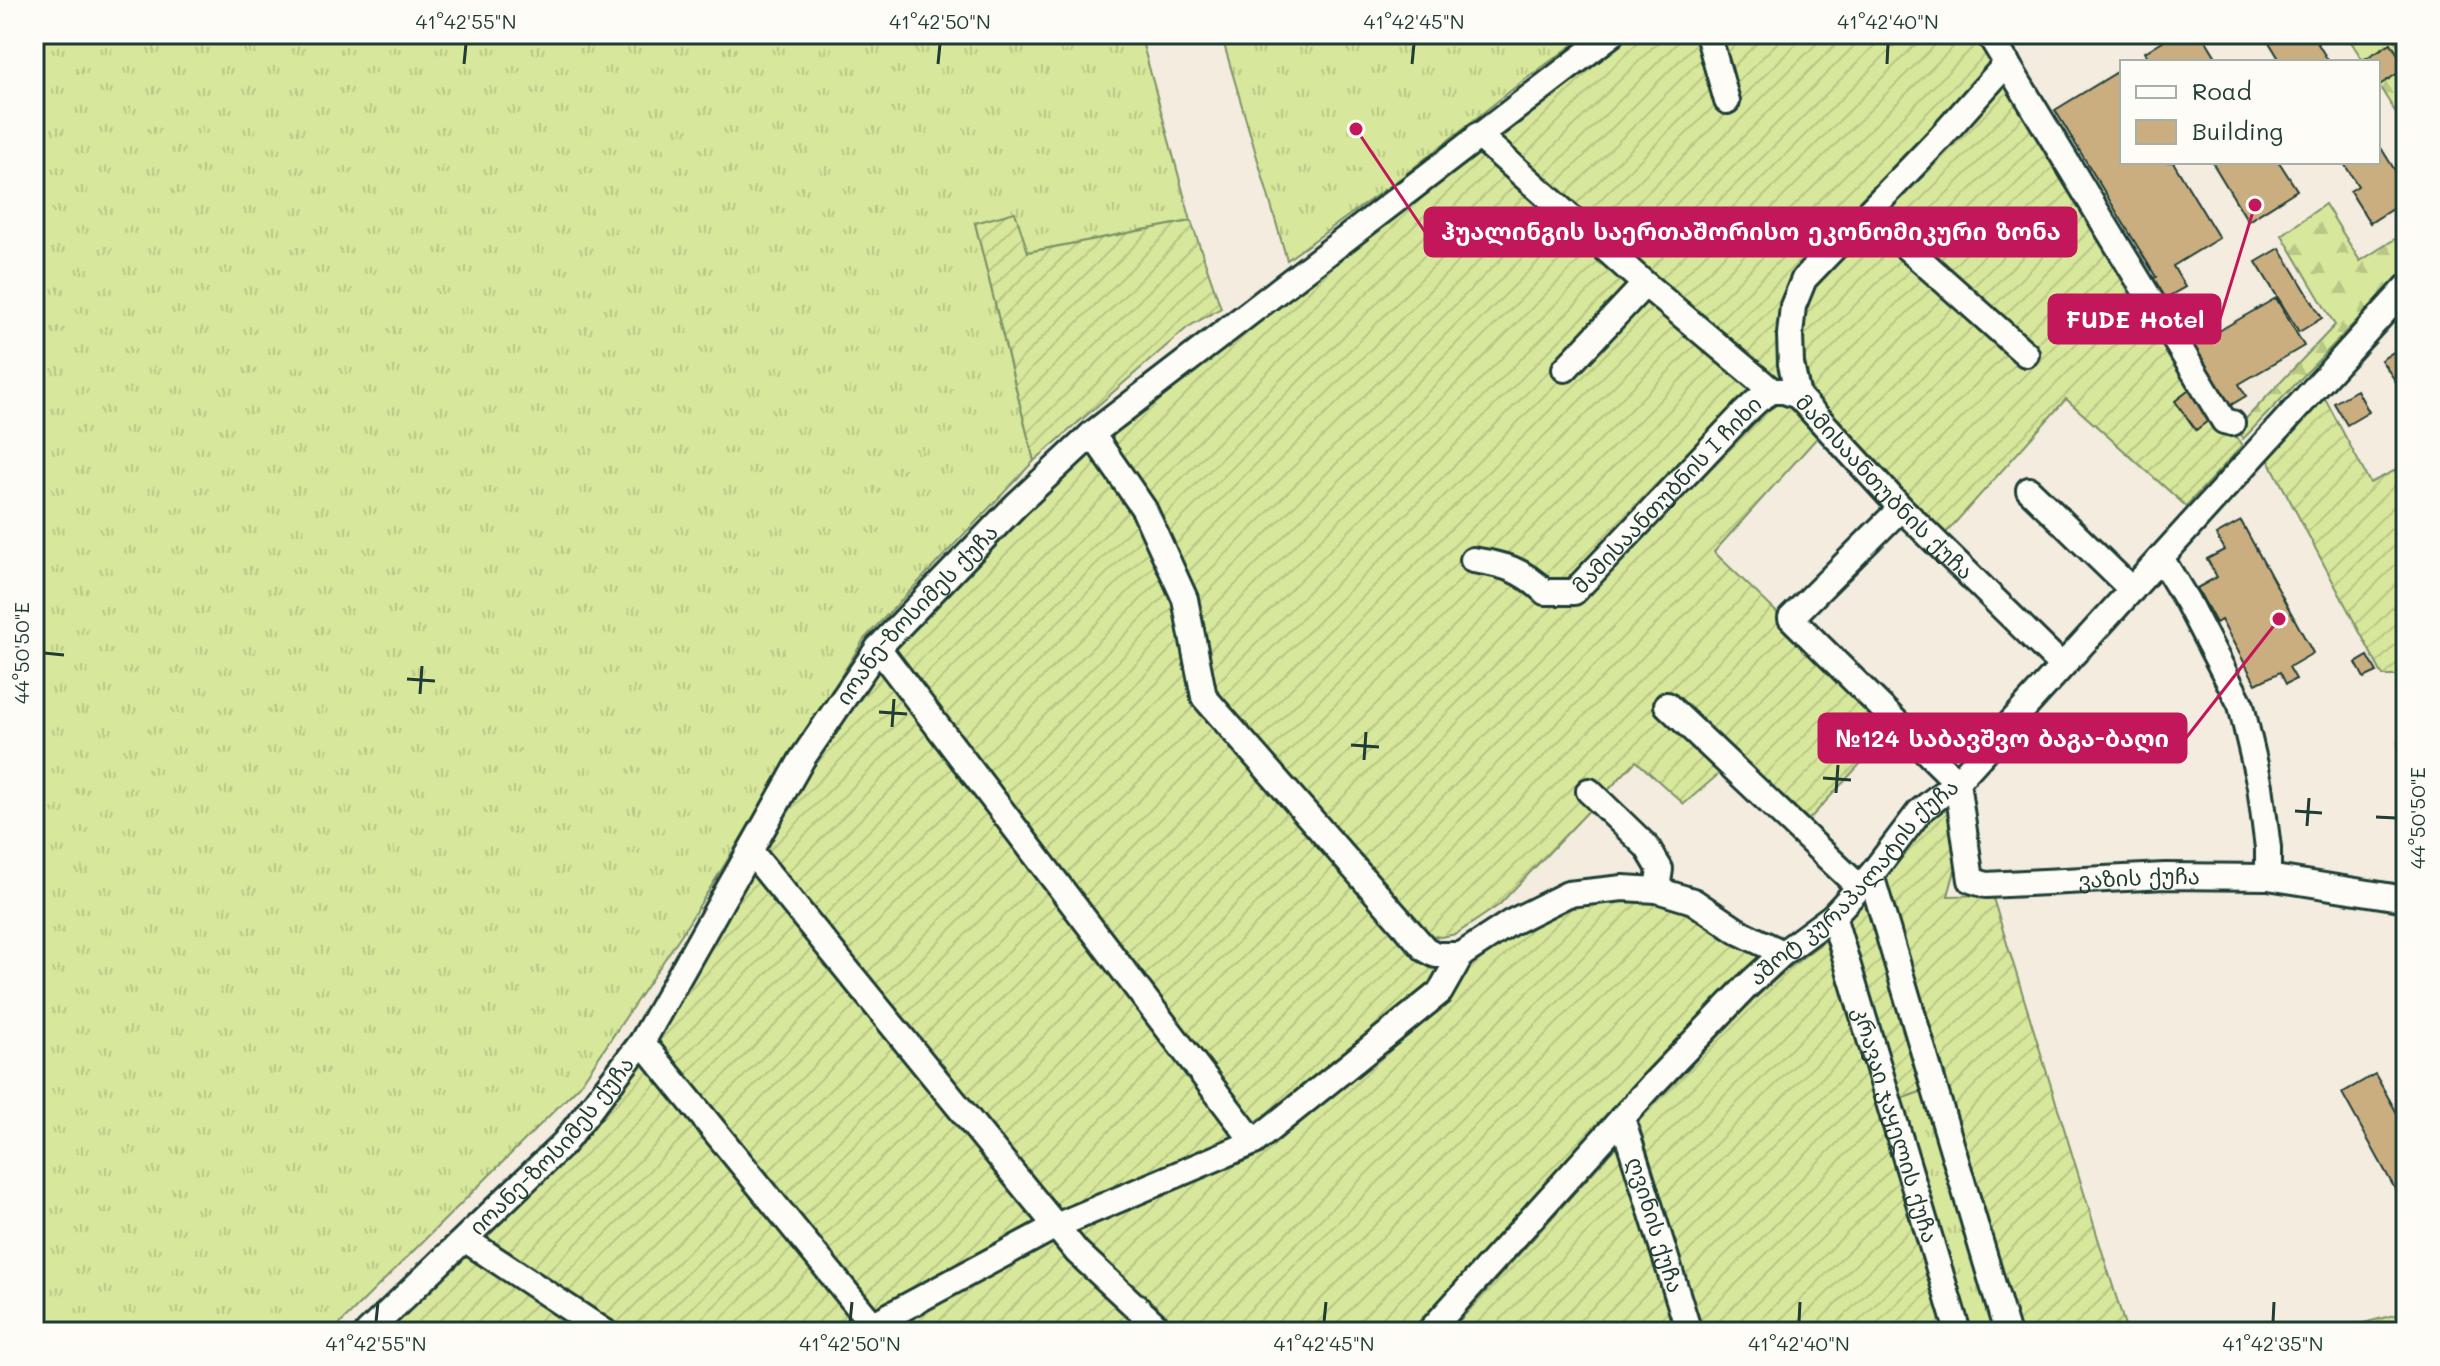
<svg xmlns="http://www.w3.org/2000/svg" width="2440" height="1366" font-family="Mali,'Noto Sans Georgian',sans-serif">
<defs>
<pattern id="grass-tufts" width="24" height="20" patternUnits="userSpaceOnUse" patternTransform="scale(2)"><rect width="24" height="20" fill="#d7e79b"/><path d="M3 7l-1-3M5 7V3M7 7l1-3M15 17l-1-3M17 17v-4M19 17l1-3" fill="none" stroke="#b8c786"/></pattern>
<pattern id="forest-firs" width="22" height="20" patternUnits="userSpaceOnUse" patternTransform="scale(2)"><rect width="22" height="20" fill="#d7e79b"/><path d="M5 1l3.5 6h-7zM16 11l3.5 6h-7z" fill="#b8c786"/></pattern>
<pattern id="garden-furrows" width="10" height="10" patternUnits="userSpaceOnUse" patternTransform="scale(2)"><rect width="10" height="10" fill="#d7e79b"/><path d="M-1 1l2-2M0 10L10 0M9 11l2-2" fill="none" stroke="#b8c786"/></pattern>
</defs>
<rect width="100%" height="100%" fill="#f3ecdf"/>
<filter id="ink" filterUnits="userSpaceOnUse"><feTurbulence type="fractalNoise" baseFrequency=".0125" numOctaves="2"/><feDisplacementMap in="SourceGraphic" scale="16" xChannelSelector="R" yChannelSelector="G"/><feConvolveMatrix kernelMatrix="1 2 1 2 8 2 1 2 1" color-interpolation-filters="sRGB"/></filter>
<g filter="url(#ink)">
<path fill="url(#grass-tufts)" stroke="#7b9268" stroke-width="2" d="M34,34h1106l51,187 -163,31 -53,-29 59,238 -170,178 -181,293 -103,153 -248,247h-298z
M1221,34h367l-65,47 -121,96 -115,83z
M1934,1087l73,245h-49l-69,-229z"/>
<path fill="url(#forest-firs)" stroke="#7b9268" stroke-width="2" d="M2346,34h51l-3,4 12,20v71l-28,-45v-22h-14z
M2325,204l35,57 46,-29v37l-163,170 -5,-12 97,-102 -53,-90z"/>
<path fill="url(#garden-furrows)" stroke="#7b9268" stroke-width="2" d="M1627,34h368l247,412 -56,60 -120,-107 -121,135 -111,-115 -120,133 181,174 -91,99 -69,-65 -51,44 -48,-43 -137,144 -43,29 -15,3 -19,-3 -206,-236 -103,-254v-17l472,-365z
M1015,212l13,40 163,-31 30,87 -33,19 -154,134 -59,-238z
M2320,389l50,94 36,-18v211h-23l-116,-219z
M1092,434l52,75 60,188 232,258 132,-61 89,-4 126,63 -354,379h-1061l196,-189 314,-495z
M1951,799l10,49 -13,48 44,-1 135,437h-114l-134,-466 51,-51z
M1871,875l63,212 -45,16 -56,-187z
M1834,934l120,398h-262l-63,-202 122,-128 35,-32z
M1622,1140l61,192h-234z
M2406,1312v20h-63l9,-6z"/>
<path fill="#cbae80" stroke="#1f3d34" stroke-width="2" d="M2174,34h28l17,28h-69l-5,-10z
M2264,34h48l17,28h-48z
M2391,43l15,25 -28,18v-24h-18z
M2119,71l3,6v85h51l46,76 -46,28 12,21 -23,13 -12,-19 6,-4 -101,-167z
M2378,143l21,34 7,-3v26l-36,23 -20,-32 8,-5 -15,-24h35z
M2212,162h67l18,28 -49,31z
M2280,248l42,70 -23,14 -43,-70z
M2276,298l28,48 -65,38 7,12 -22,13 -35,-61z
M2403,346l3,5v26l-9,6 -16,-23z
M2192,388l21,29 -17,13 -21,-29z
M2357,390l12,22 -22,13 -13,-22z
M2241,521l72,132 -24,14 7,12 -10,5 -6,-12 -24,12 -35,-64 -5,3 -19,-35 20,-11 -10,-18 17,-9 -8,-15z
M2368,656l9,16 -13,6 -8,-15z
M2406,741v24l-1,1 -7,-23z
M2375,1074l31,55 -1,78 -63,-114z"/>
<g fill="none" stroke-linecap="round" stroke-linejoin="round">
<g stroke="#1f3d34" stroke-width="30">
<g id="minor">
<path d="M1708,34l19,67"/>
<path d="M1989,34l235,387 8,2"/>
<path id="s1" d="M2007,63l-67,75 -136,141 -11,27 -3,29 1,29 7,32 103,112 161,158"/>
<path d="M1478,135l167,149 127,107h12l14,5"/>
<path d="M1868,213l158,141"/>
<path d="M1565,369l80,-85"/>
<path d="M1092,434l52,75 41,90 19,98 221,252 11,6h25l49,-32 58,-29 55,-6 34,2 36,11 46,31 44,21"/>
<path d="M2029,490l103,100"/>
<path d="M1901,508l-110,110 166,164"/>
<path d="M2161,558l26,43 54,104 19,81 8,62v29"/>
<path id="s2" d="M1473,560c32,5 48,9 72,32h29l169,-178 15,-14 14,-9"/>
<path d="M878,648l376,494"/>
<path d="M1667,705l192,182"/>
<path id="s3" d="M1957,782l14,98 15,5 179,-9 103,1 138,22"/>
<path d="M1589,791l58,56 13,22 -3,21"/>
<path d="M751,852l326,400 86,80"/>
<path d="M1871,875l136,457"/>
<path id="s4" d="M1833,916l125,416"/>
<path d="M642,1042l231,283"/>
<path id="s5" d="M1622,1118l67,214"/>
<path d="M466,1240l139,92"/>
<path id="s6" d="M368,1332l196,-189 78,-101 160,-283 76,-111 138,-143 76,-71 520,-400"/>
<path d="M859,1332l197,-106 198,-84 186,-150 21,-37"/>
<path id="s7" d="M1429,1332l222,-246 96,-100 36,-33 50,-37 38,-41 48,-63 38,-30 449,-494"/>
</g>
</g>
<use href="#minor" stroke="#fdfcf7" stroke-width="24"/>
</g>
</g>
<path fill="none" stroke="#1f3d34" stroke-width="3" d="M464,64l2,-20M938,64l2,-20M1412,64l2,-20M1887,64l1,-20M44,653l20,2M407,679l28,2M420,694l2,-28M879,712l28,2M892,727l2,-28M1351,745l28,2M1364,760l2,-28M1823,778l28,2M1836,793l2,-28M2295,811l27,2M2376,817l20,1M2307,826l2,-28M376,1322l2,-20M850,1322l2,-20M1324,1322l2,-20M1799,1322l1,-20M2273,1322l1,-20"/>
<g text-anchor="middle" stroke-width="8" stroke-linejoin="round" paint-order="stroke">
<g font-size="22" fill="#1f3d34" stroke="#fdfcf7">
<text dy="8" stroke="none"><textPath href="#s1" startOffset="542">მამისაანთუბნის ქუჩა</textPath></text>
<text dy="8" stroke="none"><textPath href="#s2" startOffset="244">მამისაანთუბნის I ჩიხი</textPath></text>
<text dy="8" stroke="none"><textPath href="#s6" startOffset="910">იოანე-ზოსიმეს ქუჩა</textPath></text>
<text dy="8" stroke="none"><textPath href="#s3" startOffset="268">ვაზის ქუჩა</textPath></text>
<text dy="8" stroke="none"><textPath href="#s7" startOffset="620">აშოტ კურაპალატის ქუჩა</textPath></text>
<text dy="8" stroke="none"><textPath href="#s4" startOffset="218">კრავაი ჯაყელის ქუჩა</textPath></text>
<text dy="8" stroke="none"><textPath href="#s6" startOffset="262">იოანე-ზოსიმეს ქუჩა</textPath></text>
<text dy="8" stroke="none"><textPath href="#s5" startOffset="112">ღვინის ქუჩა</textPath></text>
</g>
</g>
<path fill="none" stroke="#c2185b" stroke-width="3" d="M1356 129L1425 232M2255 205L2220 319M2279 619L2186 738"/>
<g fill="#c2185b" stroke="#fdfcf7" stroke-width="3">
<circle cx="1356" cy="129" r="8"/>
<circle cx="2255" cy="205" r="8"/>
<circle cx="2279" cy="619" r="8"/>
</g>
<g fill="#c2185b" stroke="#c2185b" stroke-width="3">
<rect x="1425" y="208" width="651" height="48" rx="8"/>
<rect x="2049" y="295" width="171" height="48" rx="8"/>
<rect x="1819" y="714" width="367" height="48" rx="8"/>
</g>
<g font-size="24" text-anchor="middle" font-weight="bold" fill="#fff">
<text x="1751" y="240">ჰუალინგის საერთაშორისო ეკონომიკური ზონა</text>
<text x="2135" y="328">FUDE Hotel</text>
<text x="2002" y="747">№124 საბავშვო ბაგა-ბაღი</text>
</g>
<rect width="2440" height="1366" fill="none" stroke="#fdfcf7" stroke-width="88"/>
<rect x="2120" y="60" width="260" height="104" fill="#fdfcf7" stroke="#a4b0a9" stroke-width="2"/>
<rect x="2136" y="86" width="40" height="12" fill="#fdfcf7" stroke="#a4b0a9" stroke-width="2"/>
<text x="2192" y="100" font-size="24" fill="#1f3d34">Road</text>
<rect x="2136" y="120" width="40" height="24" fill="#cbae80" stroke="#a4b0a9" stroke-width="2"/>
<text x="2192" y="140" font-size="24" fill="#1f3d34">Building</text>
<rect x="44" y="44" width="2352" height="1278" fill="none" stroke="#1f3d34" stroke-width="3"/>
<g font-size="20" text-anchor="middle" fill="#1f3d34">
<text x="466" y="29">41°42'55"N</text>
<text x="940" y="29">41°42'50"N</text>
<text x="1414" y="29">41°42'45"N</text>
<text x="1888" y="29">41°42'40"N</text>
<text transform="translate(22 653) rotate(-90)" y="7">44°50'50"E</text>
<text transform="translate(2418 818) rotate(-90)" y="7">44°50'50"E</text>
<text x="376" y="1351">41°42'55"N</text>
<text x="850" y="1351">41°42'50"N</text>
<text x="1324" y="1351">41°42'45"N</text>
<text x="1799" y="1351">41°42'40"N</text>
<text x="2273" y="1351">41°42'35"N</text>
</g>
</svg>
